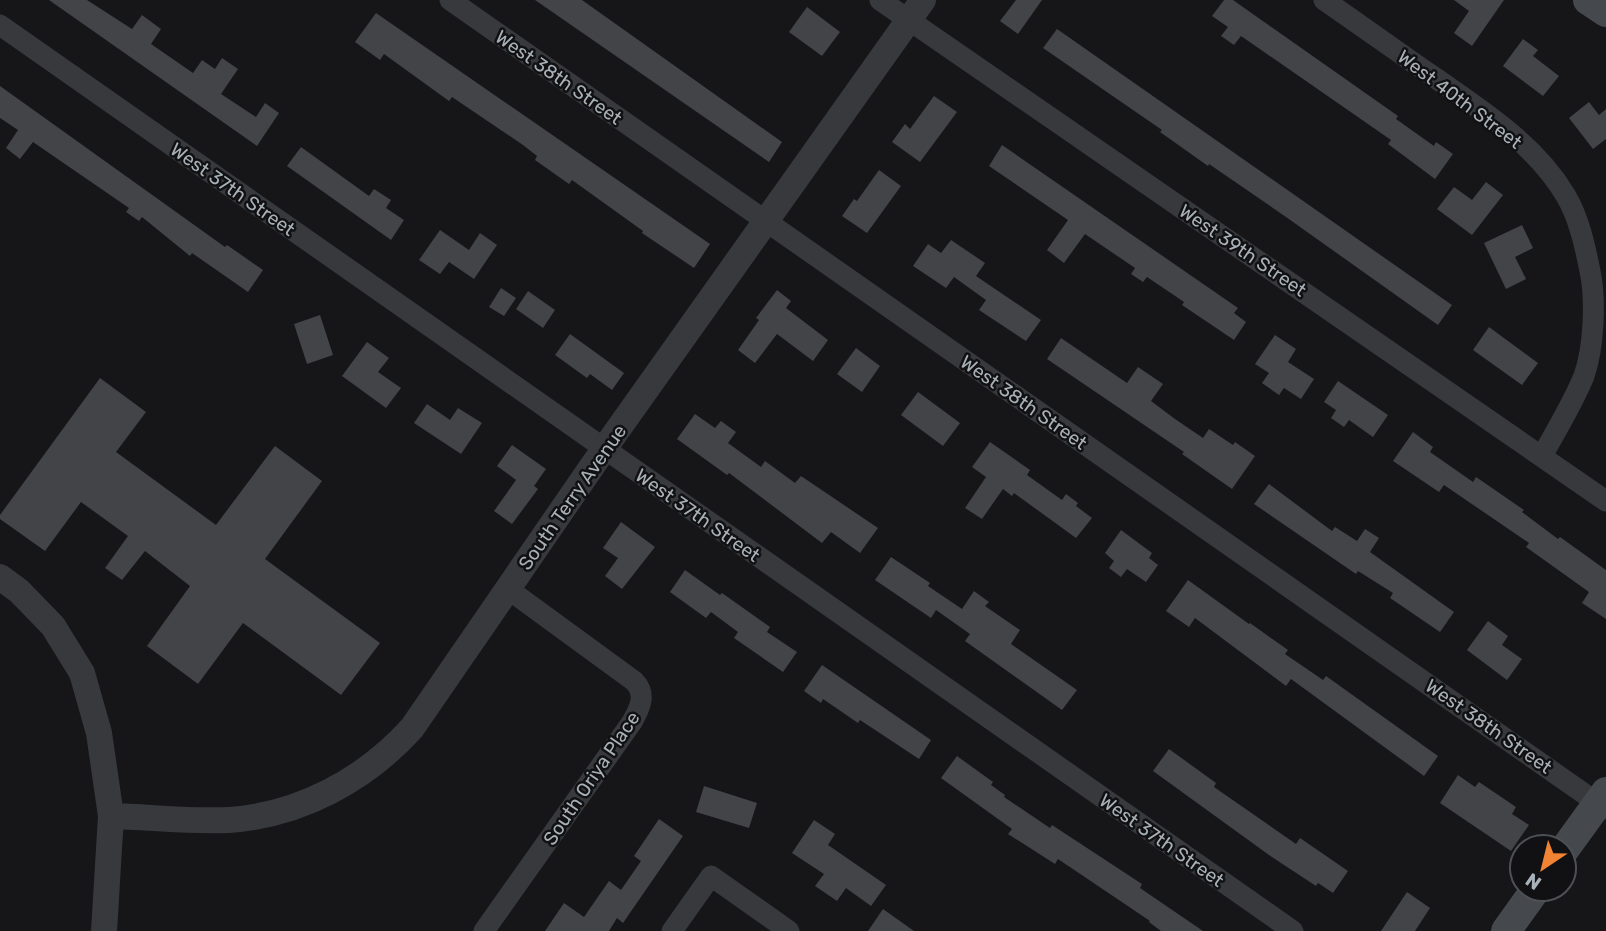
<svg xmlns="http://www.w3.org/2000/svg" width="1606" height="931" font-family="Rubik,sans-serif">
<rect width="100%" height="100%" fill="#161618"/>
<path fill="#424448" d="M49,0h38l45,29 10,-14 19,14 -10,15 42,29 9,-13 13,9 7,-11 16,11 -17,25 35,23 9,-14 14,10 -22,33z
M535,0h47l200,142 -13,20z
M1016,0h26l-24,34 -18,-13z
M1224,0h9l165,116 -2,3 38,27 2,-4 17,12 -18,25 -47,-35 3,-4 -150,-104 -7,9 -13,-9 7,-9 -16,-11z
M1454,0h50l-32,46 -18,-13 15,-22z
M807,7l33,25 -18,24 -33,-24z
M376,13l334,231 -16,24 -52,-35 1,-2 -71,-51 -3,4 -34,-24 2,-4 -14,-11 -71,-48 -3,4 -65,-47 -4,6 -25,-18z
M1057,29l395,276 -14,20 -152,-108 -77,-53 -1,2 -48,-34 2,-2 -119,-82z
M1523,39l15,11 -5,6 26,20 -16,20 -40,-30z
M0,86l225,161 2,-2 36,25 -15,22 -56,-39 -2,3 -48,-39 -3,4 -13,-9 3,-4 -96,-66 -13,17 -14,-11 12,-18 -18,-12z
M934,96l23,16 -37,50 -28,-20 13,-18 5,5z
M1589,102l10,13 7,-6v30l-13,10 -24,-31z
M1002,145l236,163 -4,5 12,9 -12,18 -52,-35 2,-3 -37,-25 -4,5 -12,-8 4,-6 -50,-34 -21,29 -17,-13 21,-30 -79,-54z
M301,147l68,49 5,-7 17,11 -5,8 18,12 -13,20 -104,-74z
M879,170l22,16 -34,47 -25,-17 12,-17 3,2z
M1486,182l17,13 -31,40 -35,-26 17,-22 18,13z
M1522,225l11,23 -18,9 11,22 -20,10 -22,-46z
M440,230l29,20 11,-17 17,12 -23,34 -25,-17 -9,12 -21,-14z
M951,240l34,23 -9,13 65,44 -15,21 -47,-31 7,-10 -32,-23 -8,11 -33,-22 15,-22 13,9z
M501,288l15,10 -12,18 -15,-9z
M777,290l14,11 -5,7 42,32 -15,21 -36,-27 -22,29 -17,-13 21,-30 -3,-2z
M528,291l27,19 -12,18 -27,-19z
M320,315l13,40 -26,9 -13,-40z
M1489,327l49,36 -16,22 -49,-35z
M570,334l54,39 -12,17 -22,-16 -3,4 -32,-23z
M1275,335l21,14 -8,13 26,17 -13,20 -17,-11 -5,7 -17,-12 7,-10 -14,-9z
M1061,338l66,45 11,-16 25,17 -12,17 24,18 28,19 6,-9 24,16 2,-3 20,14 -23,33 -50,-35 2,-2 -137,-93z
M367,342l22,16 -11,14 23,16 -15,20 -44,-32z
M856,348l24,18 -18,26 -25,-18z
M100,378l46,34 -30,40 100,73 59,-79 47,35 -57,78 115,84 -39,52 -98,-72 -45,61 -51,-38 43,-60 -45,-35 -23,29 -17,-12 23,-32 -47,-34 -36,49 -45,-32v-4z
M1338,381l50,34 -15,22 -24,-17 -5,7 -13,-9 5,-8 -12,-8z
M918,392l42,31 -17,23 -42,-31z
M427,404l23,16 8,-12 24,15 -21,31 -47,-31z
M695,414l20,14 6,-7 15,11 -8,11 33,24 4,-6 30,22 6,-7 77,52 -18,25 -29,-21 -9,11 -93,-70 -2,2 -50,-36z
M1413,432l20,15 -3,5 43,30 3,-5 48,33 -2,2 36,27 2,-2 46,33v49l-24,-16 7,-11 -63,-45 3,-4 -85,-58 -5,7 -46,-31z
M990,442l40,28 -3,5 35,25 4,-6 12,9 -2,3 16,12 -16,20 -62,-45 -2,3 -9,-7 -21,30 -17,-11 21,-31 -14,-10z
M512,445l34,24 -12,17 4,3 -26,35 -18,-13 22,-31 -19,-14z
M1269,484l63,47 3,-4 22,14 8,-12 14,9 -9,14 84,60 -14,20 -50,-34 3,-5 -35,-22 -2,3 -102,-70z
M621,522l34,25 -33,42 -17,-13 13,-18 -15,-10z
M1121,530l31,23 -3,5 9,7 -12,17 -19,-13 -6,8 -12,-9 5,-7 -9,-8z
M891,557l39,26 -2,3 34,23 12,-18 15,11 -4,4 35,24 -9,14 66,46 -15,20 -97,-69 5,-7 -34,-24 -5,8 -56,-38z
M685,570l35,25 2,-2 48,34 -3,5 30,20 -14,20 -49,-34 4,-6 -27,-20 -5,6 -36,-26z
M1188,580l61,44 1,-1 38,27 -3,4 38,26 3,-4 112,80 -14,20 -133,-97 -5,7 -91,-68 -6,9 -23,-16z
M1488,621l20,15 -6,9 20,14 -15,21 -40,-30z
M822,665l109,75 -12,19 -59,-39 -2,3 -35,-24 -2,4 -17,-12z
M1169,749l47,34 -2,4 82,57 4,-6 48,33 -15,22 -15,-10 -2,3 -47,-31 -116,-84z
M957,756l36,26 -2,3 14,10 -1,2 46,31 2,-3 90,59 -2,4 63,43h-42l-12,-9 1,-1 -92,-62 -3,5 -47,-30 4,-5 -71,-51z
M1458,775l17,12 4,-5 37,25 -4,7 17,11 -18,26 -71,-48z
M704,786l53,17 -8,25 -53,-16z
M659,819l24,17 -60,87 -6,-5 -8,13h-64l19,-28 20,14 25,-36 12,9 20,-29 -7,-5z
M814,820l21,14 -7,11 58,40 -15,21 -25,-18 -9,13 -22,-15 9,-12 -32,-21z
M1407,892l23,16 -15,23h-34z
M883,909l31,22h-46z"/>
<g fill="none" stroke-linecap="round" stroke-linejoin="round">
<path stroke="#37393d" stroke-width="21" d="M450,0l1156,809
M880,0l726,501
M1324,0c38,26 75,53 113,79 47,33 99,66 129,117 13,22 19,50 24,75 6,29 4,76 -6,105 -11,27 -27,53 -42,80
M0,25l1293,906
M484,931l148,-209c8,-14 15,-28 2,-41l-126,-92
M672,931l39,-55 78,55"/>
<path stroke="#37393d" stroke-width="26" d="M0,577l19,14 34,35 29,47 17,60 12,83 -7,115
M111,816c39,1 80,6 118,4 71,-5 136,-40 183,-92l192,-279 319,-449"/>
<path stroke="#45494d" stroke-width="30" d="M1588,0l18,12
M1564,850l42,-58
M1506,931l30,-42"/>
</g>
<g text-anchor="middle" stroke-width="5" stroke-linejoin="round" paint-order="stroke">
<g font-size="19" fill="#a8b1b8" stroke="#111113">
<text transform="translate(559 77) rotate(35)" y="7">West 38th Street</text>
<text transform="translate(1460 99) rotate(37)" y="7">West 40th Street</text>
<text transform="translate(233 189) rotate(35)" y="7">West 37th Street</text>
<text transform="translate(1243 250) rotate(34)" y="7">West 39th Street</text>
<text transform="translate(1024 402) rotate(35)" y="7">West 38th Street</text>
<text transform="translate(572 497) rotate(-55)" y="7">South Terry Avenue</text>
<text transform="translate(698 515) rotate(35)" y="7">West 37th Street</text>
<text transform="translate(1489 726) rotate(35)" y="7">West 38th Street</text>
<text transform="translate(591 778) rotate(-56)" y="7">South Oriya Place</text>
<text transform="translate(1162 840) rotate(35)" y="7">West 37th Street</text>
</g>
</g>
<g transform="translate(1543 868) rotate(215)"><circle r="33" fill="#111113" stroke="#4d5155" stroke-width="2"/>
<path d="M0-5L12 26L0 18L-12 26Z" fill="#f18334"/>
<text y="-10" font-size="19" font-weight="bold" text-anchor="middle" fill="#a8b1b8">N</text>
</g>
</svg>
